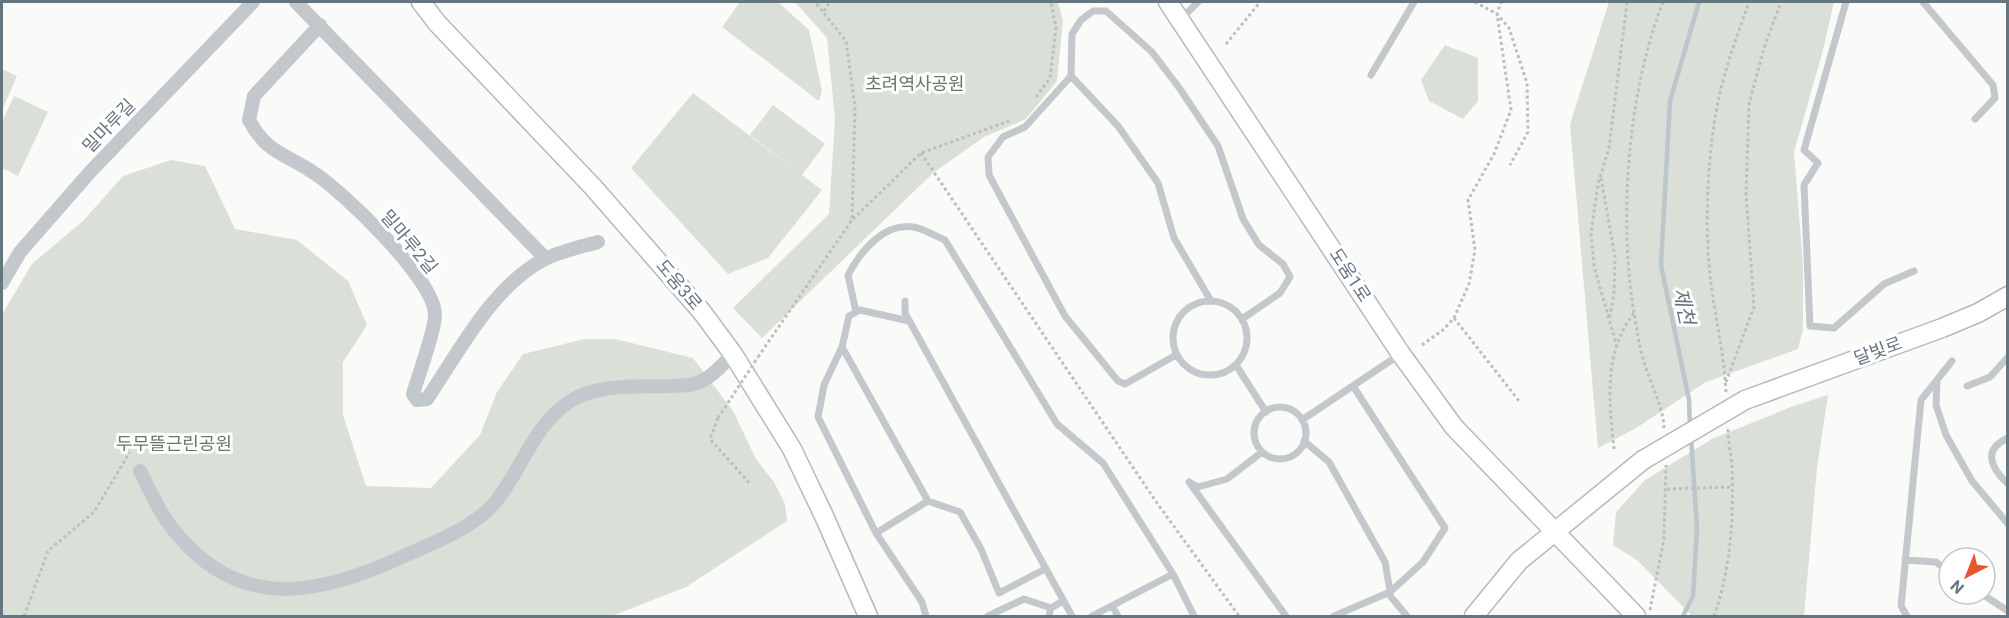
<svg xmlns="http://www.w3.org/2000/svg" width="2009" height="618" font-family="Roboto,'Noto Sans KR',sans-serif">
<rect width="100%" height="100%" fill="#fafaf8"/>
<path fill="#dadfd7" d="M740,2h38l31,28 13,61 -3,10 -97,-74z
M795,2h263l5,19 -6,60 -31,38 -42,18 -51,36 -171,165 -29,-30 96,-94 6,-95 -8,-81z
M1609,2h225l-11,48 -29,102 9,112v65l-5,20 -92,33 -70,46 -38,20 -28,-324z
M1445,45l33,13v43l-15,18 -34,-18 -8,-21z
M2,69l15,7 -15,34z
M693,93l129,97 -54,68 -40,16 -97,-106z
M14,96l34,16 -30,64 -16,-8v-46z
M773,105l52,39 -23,31 -52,-40z
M171,160l34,6 30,63 62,11 51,41 19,44 -24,37v53l23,71 65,2 49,-53 17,-43 26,-38 62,-15h30l78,19 40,53 23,48 18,23 11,22 2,17 -101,66 -74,29h-610l1,-303 29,-49 51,-43 40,-45z
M1828,395l-11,72 -13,149h-112l-55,-56 -24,-15 3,-33 29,-32 67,-41 79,-32z"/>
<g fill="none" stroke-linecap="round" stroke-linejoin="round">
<path stroke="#bbc7cb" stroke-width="4.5" d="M1690,427l-1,-27 -28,-135 9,-164 29,-99
M1683,616l10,-20 4,-68 -6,-92"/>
<g stroke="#b3babf" stroke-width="21">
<path id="secondary" d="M421,2l16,21 156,164 109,125 31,42 59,95 32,67 44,100
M1168,2l233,352 53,73 182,189
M1745,400l197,-72 36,-15 30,-17
M1474,616l45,-55 124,-101"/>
</g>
<path stroke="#bbbfc2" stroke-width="3" stroke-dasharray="3 3" stroke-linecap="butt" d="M1475,2l22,12 12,14 18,55 1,49 -18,33
M1663,2c-36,92 -45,219 -28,317 2,12 4,24 7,36 6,25 21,48 22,74
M824,11l6,-9
M1226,44l34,-42
M1036,97l14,-19 6,-50 -5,-26
M921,153l236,350 82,113
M1601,178l14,79 -1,37 -5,26
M853,219l68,-66 91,-33
M1454,318l65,83
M1422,345l21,-15 11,-12 15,-34 6,-34 -7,-50 26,-46 17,-44 -14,-96 4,-12
M1617,347l-23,-81 -3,-33 7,-49 11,-36 18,-146
M758,357l94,-137 3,-113 -9,-66 -31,-39
M1726,382l28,-75 -8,-113 3,-90 15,-56 17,-46
M1726,392c-2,-37 -10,-72 -15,-108 -7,-57 -4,-136 9,-191 7,-31 19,-62 29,-91
M718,418l-8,21 40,45
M1614,449c-5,-46 -11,-96 20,-136
M1667,489l65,-2
M1650,610l14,-71 2,-74
M24,616l24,-65 46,-39 36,-60
M1714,616c17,-47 20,-100 18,-151 -1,-12 -4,-24 -4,-36"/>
<path stroke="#c3c8cc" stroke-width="7" d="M1846,2l-42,148 14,13 -14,22 6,141 24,2 50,-44 30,-13
M1923,2l70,83 2,13 -20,21
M1180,20l18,-18
M1371,75l43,-73
M1071,76l47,50 40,57 16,55 37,63
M905,301v12l167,303
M1173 338a37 37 0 1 1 74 0a37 37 0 1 1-74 0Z
M856,312l-8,-37c13,-24 35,-52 65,-48 10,1 22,9 32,13l112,184 46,39 70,111 21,42
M909,321l-49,-11 -11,6 -7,31 86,154 32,11 21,37 18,44 46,-24
M842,347l-18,38 -6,32 58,116 46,69 4,14
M1176,355l-51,29 -7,-3 -53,-65 -76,-141 -1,-18 15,-20 22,-10 46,-51 1,-42 9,-14 12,-9h13l46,41 28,37 38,57 25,73 16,26 24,19 7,13 -10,16 -38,26
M1952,361l-15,19 -1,25 10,30 26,46 36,43
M1236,365l30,47
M1967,386l23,-9 18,-20
M1254 433a26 26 0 1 1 52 0a26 26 0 1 1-52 0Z
M1302,420l97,-65
M2008,438c-27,12 -16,31 0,46
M1304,441l25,21 56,100 6,35 16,19
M1189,482l97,134
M1191,483l7,4 29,-8 35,-27
M876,533l52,-32
M1905,560l31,2 13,10
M1982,594l26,17
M1112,606l6,10
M988,616l36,-17 27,9
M1049,616l2,-8 12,-7
M1092,616l81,-42
M1334,616l56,-24 33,-30 22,-34 -92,-142
M1907,616l-6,-10 20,-206 16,-20"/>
<path stroke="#c3c8cc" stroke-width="14" d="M296,2l249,256
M320,25l-66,71 -5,24c17,32 34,33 62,51 30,18 123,108 124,143 1,13 -17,63 -22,80l4,6 10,-1c32,-47 66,-114 118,-140 16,-8 36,-12 53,-17
M2,283l18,-31 70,-80 163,-170
M140,471c11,22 21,45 37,63 65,79 146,60 227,22 29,-13 64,-26 87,-49 30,-33 40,-80 78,-105 29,-19 69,-15 102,-16 7,-1 16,0 23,-2 16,-4 28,-19 39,-30"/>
<use href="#secondary" stroke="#fff" stroke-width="18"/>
<g stroke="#b3babf" stroke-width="21" stroke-linecap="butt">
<path id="secondary-bridge" d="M1643,460l102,-60"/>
</g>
<path stroke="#bbbfc2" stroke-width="3" stroke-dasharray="3 3" stroke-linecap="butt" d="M718,418l40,-61"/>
<use href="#secondary-bridge" stroke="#fff" stroke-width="18"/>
</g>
<g text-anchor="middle" stroke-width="6" stroke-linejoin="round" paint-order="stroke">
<g font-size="18" fill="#687a64" stroke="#fff">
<text x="915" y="90">초려역사공원</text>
<text x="174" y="450">두무뜰근린공원</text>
</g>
<g font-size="18" fill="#657683" stroke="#fff">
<text transform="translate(109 126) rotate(-46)" y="6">밀마루길</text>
<text transform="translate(409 242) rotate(50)" y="6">밀마루2길</text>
<text transform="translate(1350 275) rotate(57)" y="6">도움1로</text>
<text transform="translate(679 285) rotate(50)" y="6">도움3로</text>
<text transform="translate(1878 351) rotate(-20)" y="6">달빛로</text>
</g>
<g font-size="20" font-style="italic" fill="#60757c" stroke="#fff">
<text transform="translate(1684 306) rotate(78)" y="7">제천</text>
</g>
</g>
<rect width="2009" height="618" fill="none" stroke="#657683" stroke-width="6"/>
<g transform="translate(1967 576) rotate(222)"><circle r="28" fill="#ffffff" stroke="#c1c8cd" stroke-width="1.5"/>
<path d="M0-4.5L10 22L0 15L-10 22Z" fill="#e4572e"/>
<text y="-9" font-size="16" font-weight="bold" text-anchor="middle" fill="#657683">N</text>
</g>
</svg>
